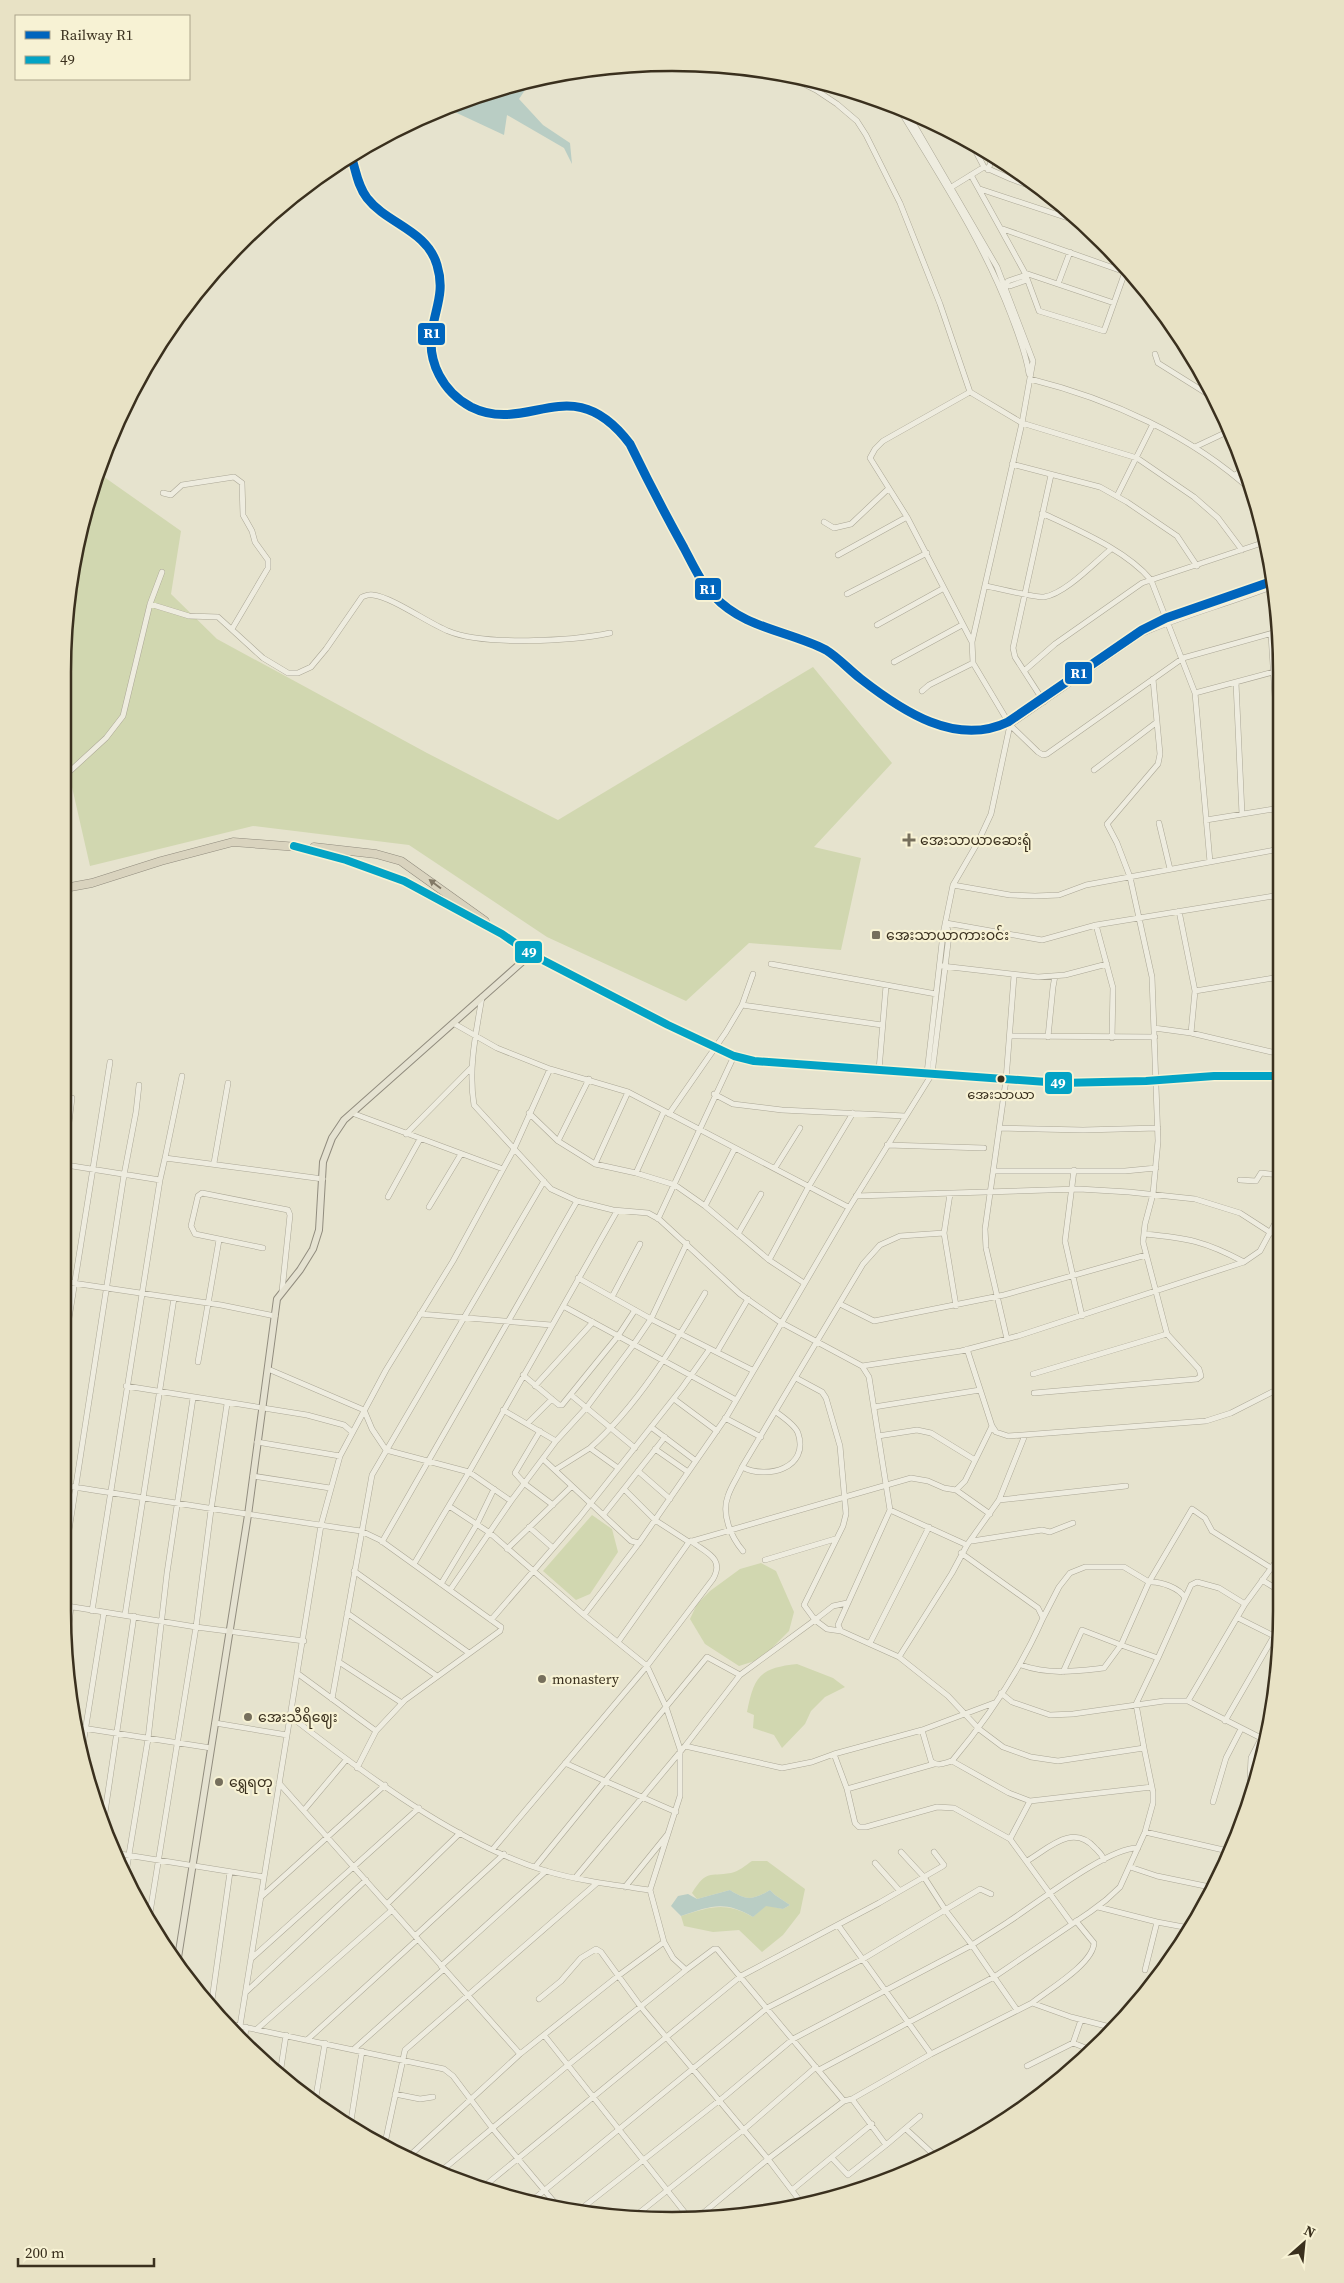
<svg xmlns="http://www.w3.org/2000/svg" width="1344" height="2283" viewBox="0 0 1344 2283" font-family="'Source Serif 4','Noto Sans Myanmar',serif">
<rect width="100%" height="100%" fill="#e6e3ce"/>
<path fill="#d1d7b0" d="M97,472L181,531L171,594L217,639L427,753L558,820L813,667L892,763L814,847L861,858L841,950L749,943L686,1001L547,937L409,845L253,826L90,866L64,752V632Z
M592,1515L612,1529L618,1552L590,1594L576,1600L543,1571Z
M761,1563L776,1571L794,1612L789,1631L761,1659L739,1666L705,1644L690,1619L697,1604L710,1591L740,1569Z
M797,1664L833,1678L845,1687L825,1697L811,1711L805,1724L782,1748L774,1735L753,1728L754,1715L747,1712C754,1676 760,1668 797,1664Z
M752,1861H767L805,1889L800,1913L783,1935L762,1952L739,1930L713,1932L684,1926L681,1916C710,1907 725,1901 753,1917L766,1905L783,1909L790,1905L775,1895L770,1890C753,1900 747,1901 730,1890L697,1899L692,1893C707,1869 709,1877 731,1873C738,1872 746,1865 752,1861Z"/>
<path fill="#b9cdc4" d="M531,81L519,99L543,125L570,143L572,164L564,148L507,115L504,135L444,107Z
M730,1890C747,1901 753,1900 770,1890L775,1895L790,1905L783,1909L766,1906L753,1917C724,1900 711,1906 681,1916L671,1906L678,1896L688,1894L697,1899Z"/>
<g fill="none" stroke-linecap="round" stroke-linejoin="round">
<defs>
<path id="minor" d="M784,74L816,90L837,104L857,121L866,135L900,203L940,304L970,392L1022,423L1137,458L1194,497L1218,518L1242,550
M898,107C939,175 983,241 1011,315C1018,334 1026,353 1029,374
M905,109L997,267L1033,361L1022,423L972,642L973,663L1010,725L991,814L978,842L953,885L943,934L927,1073
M984,167L1011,179L1039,189
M988,170L993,156
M971,175L1025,273L1039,311L1104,331L1125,272L1003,229
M950,188L984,167L972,144
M980,189L1080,222
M1025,273L1114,303
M1058,284L1070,252
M1004,285L1010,286L1027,280
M1005,285L1008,281L1026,275
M1155,354L1158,363L1214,398
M1030,379C1110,399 1191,435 1252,491
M970,392L883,441L875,449L870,458L907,517L972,642
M1195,447L1229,431
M1012,464L1100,487L1127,502L1177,536L1197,566
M1235,475L1246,468
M163,493L171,495L182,485L234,477L242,483L243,515L252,531L255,542L268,560V568L232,629
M1117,496L1153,424
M1042,513C1077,530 1126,550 1151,580L1195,693L1210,862
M824,522L834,528L851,524L888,489
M838,555L907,517
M986,586C997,588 1036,598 1044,597C1065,594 1094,563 1111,549
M1271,587C1228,604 1183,615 1141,634L1010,725L1038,752L1043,755L1047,754L1183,658L1280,631
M847,594L927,553
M150,604L189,616L218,617L263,658L288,673H298L311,667L326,649L362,597C365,596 368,594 373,595C392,597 428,623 448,631C484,646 572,641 610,633
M877,625L944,588
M1271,634L1280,776
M894,662L962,625
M1024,671L1055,644L1142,583L1262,543
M1236,683L1242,814
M922,691L929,685L973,663
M1195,693L1273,672
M1044,702L1015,657L1013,648L1051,475
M1094,770L1157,722
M64,780L69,772L106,738L123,716L150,604L162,572
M1206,820L1280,808
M1159,823L1170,869
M65,880L66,888
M953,885L1010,895L1035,896L1059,895L1086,885L1280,849
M1179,911L1195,991L1191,1033
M946,923L1042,940L1096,925L1280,895
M1096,925L1113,988L1112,1038
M771,964L936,994
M942,966L1038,977L1065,975L1107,964
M1195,991L1280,977
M482,997C476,1033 468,1068 474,1105L551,1189L577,1201L613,1210L648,1213L659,1219L740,1294L780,1322L862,1366L869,1377L890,1510L838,1625L841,1631L899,1657L948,1696L979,1729L1003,1747L1031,1757L1058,1761L1144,1748L1153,1792V1803L1145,1832L1120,1887L1106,1900L1090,1912L994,1977L972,1945L793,2039L725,2096L577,2212
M742,1005L882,1025
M453,1023L497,1048L550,1069L628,1092L848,1207
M1154,1028L1191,1033L1280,1054
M1010,1036L1155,1037
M1048,1037L1053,987L1055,976
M879,1070L886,986
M714,1094L733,1104L782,1110L905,1116
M352,1113L503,1169
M529,1113L558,1141L595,1164L636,1173L675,1185L705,1206L769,1260L804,1283
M669,1114L726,1032L742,1005L753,974
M1000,1128L1083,1130L1158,1128
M406,1134L472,1067
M558,1141L589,1079
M887,1145L984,1148
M66,1147L72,1098
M165,1158L182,1076
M214,1163L228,1083
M595,1164L628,1092
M66,1165L160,1180L165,1158L323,1179
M775,1168L800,1128
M1074,1170L1065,1241L1082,1316
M994,1171H1125L1156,1168
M636,1173L664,1111
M1240,1180L1256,1181L1261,1173L1280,1175
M950,1194L944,1233L956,1306
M856,1196L1079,1189L1129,1192L1195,1199L1240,1213L1271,1233
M388,1197L420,1139
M705,1206L735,1148
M429,1207L461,1154
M658,1219L734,1056
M738,1234L761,1194
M1144,1234C1187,1238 1205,1241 1244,1262
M263,1248L195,1234L191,1226L198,1196L202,1193L288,1210L290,1215L282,1291
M769,1260L809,1186L853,1113
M578,1278L651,1319L752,1370
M66,1282L221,1305L275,1316
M612,1297L640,1244
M840,1304L874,1321L1004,1295L1146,1255
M563,1306L736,1400
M420,1314L551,1325
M66,1337L110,1062
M1007,1339L986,1248L985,1229L1006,1080L1014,976
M967,1349L992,1426L996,1432L1008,1436L1206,1421L1231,1413L1280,1388
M717,1352L748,1299
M198,1362L219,1240
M862,1366L961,1351L1018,1336L1244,1262L1260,1251L1280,1214
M268,1369L364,1410L372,1429L386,1450L469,1472L511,1501
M1033,1374L1167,1334L1143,1242L1145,1224L1153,1194L1158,1141L1152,977L1130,877L1117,843L1107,824L1158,764L1160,754L1153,679
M523,1375L559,1405H562L618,1336L635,1310
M126,1386L307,1415L344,1425L352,1432
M535,1386L593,1322
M1034,1393L1197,1379L1201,1376L1199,1369L1167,1334
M571,1395L635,1448
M674,1399L717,1431
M874,1407L980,1390
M503,1410L556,1441
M725,1418L761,1437
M528,1423L552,1399
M651,1427L696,1461
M540,1431L515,1473L525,1484L553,1505
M878,1436L917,1430L931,1433L975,1460
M257,1442L340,1456
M655,1449L688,1472
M543,1459L631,1541L639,1543
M742,1467C767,1480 810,1468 798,1433C795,1425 783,1417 776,1412
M618,1468L590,1448C638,1405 672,1348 705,1293
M555,1470L590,1448
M638,1471L670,1499
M253,1476L330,1488
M67,1486C165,1501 262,1517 361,1531L380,1540L501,1627L500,1631L405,1700L376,1731L357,1768
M624,1489L655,1520L689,1542L911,1478L928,1481L944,1488L956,1490L965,1481L992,1426
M956,1490L990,1514
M999,1500L1126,1486
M449,1506L490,1533L584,1615
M890,1510L967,1545L999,1500L1025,1435
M604,1514L665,1437
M529,1527L553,1548
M972,1541L1042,1530L1050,1532L1073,1523
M382,1542L577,1201
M67,1543L124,1175L136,1112L139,1085
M507,1549L572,1486
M743,1551C731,1537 721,1514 728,1496C731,1486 738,1477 742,1467L863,1264L880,1245L900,1236L944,1233
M765,1560L835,1539
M414,1564L469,1472L617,1211
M354,1571L469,1653
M1262,1580L1280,1591
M441,1584L477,1524L494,1489
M450,1590L511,1501L556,1441L587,1407L634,1344L651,1319L687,1243
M1185,1598L1191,1585L1197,1582L1219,1588L1245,1604
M67,1606L196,1627L304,1641
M92,1611L160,1180
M347,1613L437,1676
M125,1615L174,1298
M1043,1618L1059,1587L1070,1573L1085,1567H1124L1149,1582L1192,1509L1205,1518L1212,1531L1271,1568
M1238,1618L1280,1639
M491,1620L579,1518L682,1388L709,1350
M841,1631L827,1629L815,1620L833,1606L847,1603
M68,1632L71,1607
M618,1642L689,1542
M870,1643L929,1527
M899,1657L952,1573L967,1545
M339,1662L402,1703
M1021,1665C1049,1675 1076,1671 1104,1668L1121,1645L1158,1658L1136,1704L1144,1748
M1063,1672L1082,1630L1121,1645L1149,1582C1160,1581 1180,1588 1185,1598L1158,1658
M297,1673L376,1731
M1001,1693L1012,1702L1050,1715L1073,1714L1164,1701H1188L1263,1739
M332,1699L372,1475L544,1181
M1188,1701L1245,1604L1280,1556
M290,1716C363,1773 457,1844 546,1871C580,1881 615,1885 650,1890
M1225,1721L1274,1636
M215,1723L287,1735
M76,1727L211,1748
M922,1730L931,1761C937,1767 944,1763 952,1761L1009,1793L1030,1801L1152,1787
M685,1746L782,1768L812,1762L834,1754L922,1730L994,1703
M82,1751L104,1612
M834,1754L847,1789L855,1823L859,1827H866L937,1807L954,1808L1010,1839L1072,1924
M952,1761C988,1718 1020,1670 1043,1618L1038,1608L961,1553
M1250,1779L1251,1758L1264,1733
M279,1783L520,2054
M847,1789L934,1764
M1213,1802L1226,1758L1241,1729
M304,1810L346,1760
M676,1812L605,1781L707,1657L740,1675
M103,1826L134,1616
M1145,1832L1228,1851
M1010,1839L1030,1801
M493,1849L647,1666L713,1579C725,1558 706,1553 691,1541
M901,1852L924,1877L946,1911L972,1945C984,1937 996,1930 1008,1922C1036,1904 1108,1847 1138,1848
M114,1853L264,1877
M1027,1861C1049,1848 1073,1823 1095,1848C1099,1852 1102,1854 1104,1860
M875,1863L899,1890
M535,1867L605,1781L565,1763
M1130,1867L1157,1876L1210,1887
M575,1878L685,1746L740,1675L815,1620L804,1605L843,1526L846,1514L840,1446L826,1398L822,1392L796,1378
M125,1879L148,1739L167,1573L193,1398
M625,1887L667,1835
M261,1897L385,1785
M387,1904L460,1833
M1098,1907L1157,1922L1145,1970
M149,1919L196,1627L211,1510L227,1404
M1157,1922L1189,1928
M838,1925L931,2054
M415,1936L504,1854
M252,1958L419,1808
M441,1966L546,1871
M246,1992L366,1880
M539,1999L561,1981L581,1958L596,1949L601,1952L641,2007L768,2159L803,2205
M1032,2003C1048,1990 1093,1964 1094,1943L1076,1921
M211,2007L230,1872
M1081,2020L1073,2043L1091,2050
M225,2023L444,2069L453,2076L493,2129L560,2209
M240,2026L321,1525L340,1456L386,1370L453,1261L514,1149L550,1069
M257,2029L392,1910
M544,2035L690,2219
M307,2040L418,1939
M244,2044L246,2027
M354,2049L444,1969
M1027,2066L1073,2043
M819,2070L994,1977L1017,2010
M280,2074L286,2035
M1043,2089L1056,2082
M395,2094L420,2099L433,2097
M852,2099L886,2145L920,2116
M844,2101L717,1949H714L686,1970L673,1958L664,1942L650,1890L680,1796V1749L666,1707L647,1666L584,1615L639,1543L727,1416L847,1211L932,1074L949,935L946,923
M315,2102L325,2043
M350,2127L362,2051
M906,2129L933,2154
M369,2139L385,2143L392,2151
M385,2143L405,2050L597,1883
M832,2158L848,2175L886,2145
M406,2159L520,2054L618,1976L664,1942
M440,2172L568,2065L686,1970
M482,2188L741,1976L879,1903L943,1866L944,1865L934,1852
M792,2190L872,2124
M529,2203L767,2008L863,1959L980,1889L991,1894
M634,2217L748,2126L816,2067
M696,2219L768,2159L844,2101L852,2099L931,2054L1032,2003L1071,2017L1114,2028"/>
<path id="major" d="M177,1964L248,1515L277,1299L300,1270L313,1249L319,1230L323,1162L332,1138L344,1120L531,954"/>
<path id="highway" d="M294,846L346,860L404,881L502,934L531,954L668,1025L734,1056L754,1061L1060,1083L1146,1081L1214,1076H1280
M314,847L376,854L401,861L485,921
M65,888L92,883L161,861L233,842L298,847"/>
</defs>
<use href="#minor" stroke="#aba796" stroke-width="6"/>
<use href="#major" stroke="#918c7e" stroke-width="8"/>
<use href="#highway" stroke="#918c7e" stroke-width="9"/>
<use href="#minor" stroke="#eeecdf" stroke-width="5"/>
<use href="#major" stroke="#e5e2d1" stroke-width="6"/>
<use href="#highway" stroke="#d9d3be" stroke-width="8"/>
<defs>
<path id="bus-1" d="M294,846L346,860L404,881L502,934L531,954L668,1025L734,1056L754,1061L1060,1083L1146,1081L1214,1076H1280"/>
</defs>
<use href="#bus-1" stroke="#f7f2d4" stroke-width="11"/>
<use href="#bus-1" stroke="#03a3c5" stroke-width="8"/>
<defs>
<path id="rail-1" d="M351,156C356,170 357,185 367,198C387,224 427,230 437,265C445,291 436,306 432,331C427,362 443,392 471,407C529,436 572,367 630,444C647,479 665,514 684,548C693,565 701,583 714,596C743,628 789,631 826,650C839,658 849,670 861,679C902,711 956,747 1008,722L1142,630L1166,618L1270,582"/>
</defs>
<use href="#rail-1" stroke="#f7f2d4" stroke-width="12"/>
<use href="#rail-1" stroke="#0065bd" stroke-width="9"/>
</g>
<defs><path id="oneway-solid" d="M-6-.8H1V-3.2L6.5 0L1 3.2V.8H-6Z" transform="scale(1.25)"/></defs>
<use fill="#827966" href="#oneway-solid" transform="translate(435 884) rotate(-143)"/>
<g fill="#766f5c" stroke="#f7f2d4" stroke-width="2">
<path d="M906.5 832.5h5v5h5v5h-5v5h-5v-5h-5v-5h5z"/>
<rect x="871" y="930" width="10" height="10" rx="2.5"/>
<circle cx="542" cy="1679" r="5"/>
<circle cx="248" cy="1717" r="5"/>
<circle cx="219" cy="1782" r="5"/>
</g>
<circle fill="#3a301e" stroke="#f7f2d4" stroke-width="2" cx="1001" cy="1079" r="4.5"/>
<g text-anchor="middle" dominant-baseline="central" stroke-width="4.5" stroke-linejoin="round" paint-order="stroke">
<g font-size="13" fill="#3a301e" stroke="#f7f2d4">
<text x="1001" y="1094">အေးသာယာ</text>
</g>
<g font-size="14" fill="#3a301e" stroke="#f7f2d4" text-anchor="start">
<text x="920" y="840">အေးသာယာဆေးရုံ</text>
<text x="886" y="935">အေးသာယာကားဝင်း</text>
<text x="552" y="1679">monastery</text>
<text x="258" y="1717">အေးသီရိဈေး</text>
<text x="229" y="1782">ရွှေရတု</text>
</g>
</g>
<path d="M0 0H1344V2283H0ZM672 71H672A601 601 0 0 1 1273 672V1611A601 601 0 0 1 672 2212H672A601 601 0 0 1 71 1611V672A601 601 0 0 1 672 71Z" fill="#e8e2c5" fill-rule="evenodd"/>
<path fill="none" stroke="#3a301e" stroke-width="2.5" d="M672 71H672A601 601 0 0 1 1273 672V1611A601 601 0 0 1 672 2212H672A601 601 0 0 1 71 1611V672A601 601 0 0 1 672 71Z"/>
<g stroke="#f7f2d4" stroke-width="2">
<rect x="417" y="322" width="29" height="24" rx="5" fill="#0065bd"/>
<rect x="694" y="577" width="28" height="24" rx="5" fill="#0065bd"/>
<rect x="1064" y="661" width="29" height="24" rx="5" fill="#0065bd"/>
<rect x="514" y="940" width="29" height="24" rx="5" fill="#03a3c5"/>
<rect x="1044" y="1071" width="29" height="24" rx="5" fill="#03a3c5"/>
</g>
<g font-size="14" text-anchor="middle" font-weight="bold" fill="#fff">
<text x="432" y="338">R1</text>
<text x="708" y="594">R1</text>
<text x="1079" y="678">R1</text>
<text x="529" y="957">49</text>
<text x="1058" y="1088">49</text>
</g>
<rect x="15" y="15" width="175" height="65" fill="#f7f2d4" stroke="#aba48b"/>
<rect x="25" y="31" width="25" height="8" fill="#0065bd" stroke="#aba48b"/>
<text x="60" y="40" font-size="15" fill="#3a301e">Railway R1</text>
<rect x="25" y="56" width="25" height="8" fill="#03a3c5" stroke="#aba48b"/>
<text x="60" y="65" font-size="15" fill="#3a301e">49</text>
<g transform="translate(1304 2243) rotate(27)" stroke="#f7f2d4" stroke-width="4" paint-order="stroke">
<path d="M0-4L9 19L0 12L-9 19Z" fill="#3a301e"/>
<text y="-8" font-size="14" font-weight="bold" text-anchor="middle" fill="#3a301e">N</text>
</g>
<path d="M18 2258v8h136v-8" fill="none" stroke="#3a301e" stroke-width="2.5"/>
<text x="25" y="2258" font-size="15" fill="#3a301e" stroke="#f7f2d4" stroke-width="4" paint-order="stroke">200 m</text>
</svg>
